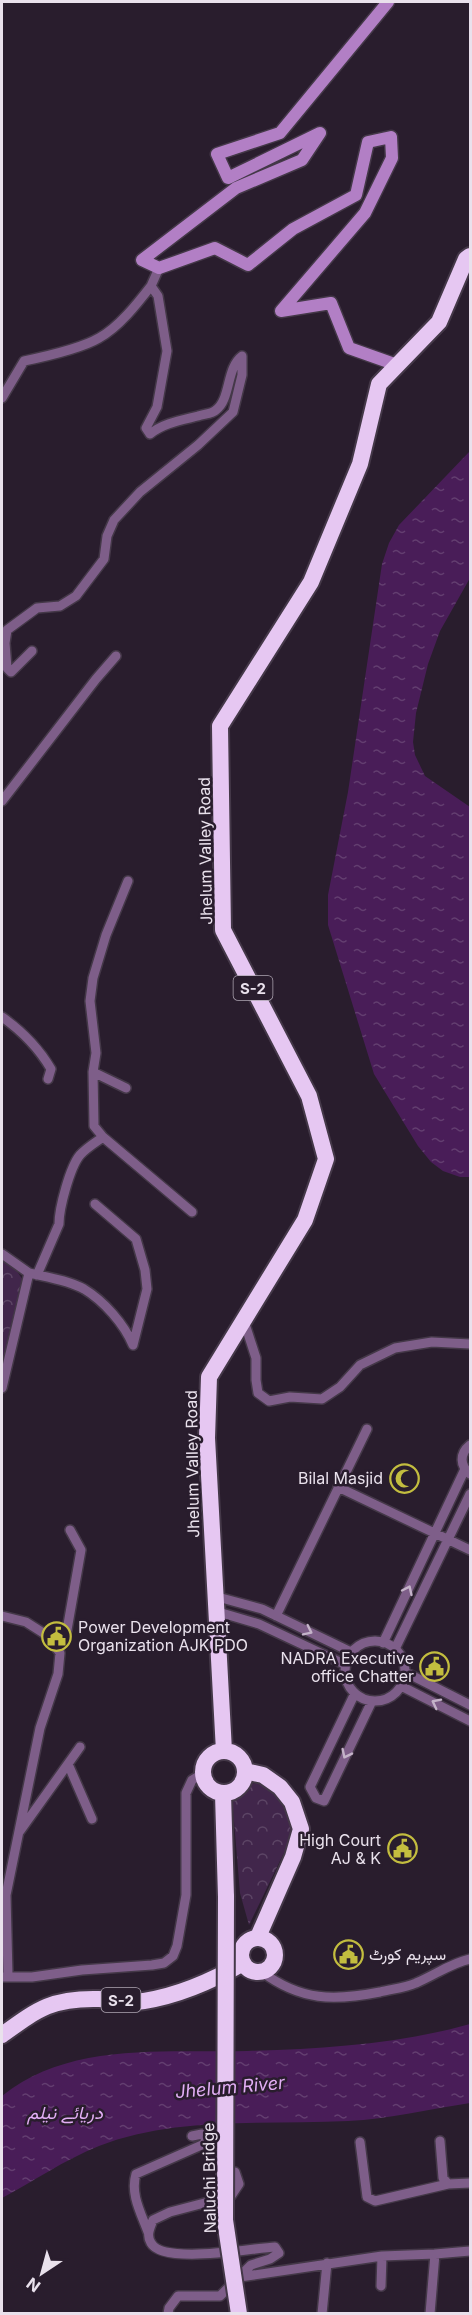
<svg xmlns="http://www.w3.org/2000/svg" width="472" height="2315" viewBox="0 0 472 2315" font-family="Inter,Vazirmatn,sans-serif">
<defs>
<pattern id="park-crowns" width="20" height="18" patternUnits="userSpaceOnUse" patternTransform="scale(1.5)"><rect width="20" height="18" fill="#41264b"/><path d="M2 6a3 3 0 1 1 6 0M12 15a3 3 0 1 1 6 0" fill="none" stroke="#5c4565"/></pattern>
<pattern id="water-ripples" width="26" height="14" patternUnits="userSpaceOnUse" patternTransform="scale(1.5)"><rect width="26" height="14" fill="#491d58"/><path d="M2 4q2-2 4 0t4 0M15 11q2-2 4 0t4 0" fill="none" stroke="#633e70"/></pattern>
</defs>
<rect width="100%" height="100%" fill="#291d2d"/>
<path fill="url(#park-crowns)" d="M2,1261L17,1271L22,1279L2,1363Z
M259,1783L278,1798L291,1817L292,1836L249,1925L240,1893L231,1785Z"/>
<path fill="url(#water-ripples)" d="M470,451V578L440,631L428,664L416,713L413,742L415,755L425,776L470,807V1177H460L443,1171L431,1162L418,1146L374,1074L328,925V895L348,792L382,564L389,543L399,525Z
M470,2024V2103C430,2109 389,2119 348,2121C267,2125 175,2116 99,2146C64,2160 34,2181 2,2198V2096C69,2041 167,2053 248,2051C323,2049 399,2044 470,2024Z"/>
<g fill="none" stroke-linecap="round" stroke-linejoin="round">
<defs>
<path id="street" d="M2,398L24,361C43,357 82,348 99,338C119,327 137,304 151,286
M32,651L11,672L7,668L5,643L7,630L37,608L60,606L76,596L104,559L107,536L114,520L140,492L198,445L233,412L242,375V356C226,368 231,399 216,410C212,414 204,414 198,416C182,420 163,423 150,434L146,428L157,407L167,351L158,296L151,286L159,268
M2,801L96,679L116,656
M2,1017C22,1031 38,1047 51,1069L48,1079
M93,1072L94,1126L103,1137
M126,1088L93,1072L96,1053L90,1001L93,978L106,935L128,881
M95,1204L136,1239L145,1270L147,1289L133,1345
M2,1254L29,1273
M37,1275L59,1224C59,1208 70,1167 80,1155C86,1148 96,1142 103,1137L192,1212
M244,1321L256,1358V1380L258,1393L269,1401L290,1397L322,1399L340,1387L360,1365L395,1348L432,1342L470,1344
M2,1388L29,1273C46,1277 68,1280 84,1289C104,1301 124,1324 133,1345
M470,1445C459,1454 460,1466 470,1474
M338,1487L470,1550
M214,1596L262,1609L351,1652
M215,1611L259,1624L346,1665
M2,1616L26,1622L48,1636L60,1653L58,1674L40,1728L6,1895L8,1975
M276,1616L367,1429
M345 1671a30 30 0 1 1 60 0a30 30 0 1 1-60 0Z
M383,1643L465,1469
M55,1645L67,1630L81,1550L70,1530
M395,1649L470,1494
M405,1672L470,1705
M401,1686L470,1721
M355,1693L310,1787L316,1798L324,1801L372,1701
M68,1764L92,1819
M20,1831L80,1747
M262,1972C301,2001 334,2001 380,1992C392,1989 405,1988 416,1983C435,1975 451,1963 470,1959
M2,1977H32L82,1970L152,1965L164,1963L173,1956L177,1946L186,1895V1793L192,1780L202,1774
M440,2141L443,2178L448,2184L470,2183
M360,2142L367,2197L375,2201L448,2184
M148,2232C141,2213 130,2194 136,2174L204,2144L206,2138L202,2134L192,2136
M240,2277L382,2256
M381,2286L382,2256L435,2254
M168,2314L169,2308L178,2296H220L251,2265L270,2259L279,2253L275,2247C252,2248 163,2265 151,2243C146,2235 150,2228 153,2220L170,2212L231,2196L239,2184L235,2172
M322,2314L327,2263
M430,2314L435,2254L470,2251"/>
<path id="secondary" d="M388,2L280,133L217,154L228,178L320,133L302,160L236,188L142,260L159,268L215,248L248,265L293,229L356,195L368,142L391,137L392,158L365,213L281,311L331,303L349,348L397,365"/>
<path id="highway" d="M203 1772a21 21 0 1 1 42 0a21 21 0 1 1-42 0Z
M224,1751L207,1438L209,1377L305,1220L326,1159L309,1096L223,930L220,726L311,582L360,464L379,384L439,322L466,259L470,256
M245,1771L263,1775L280,1787L292,1802L301,1829L293,1857L258,1937
M223,1794L226,1897
M241 1955a17 17 0 1 1 34 0a17 17 0 1 1-34 0Z
M2,2035C38,2009 52,1998 98,1999C113,1999 130,2003 144,2001C181,1995 212,1981 243,1963"/>
</defs>
<use href="#street" stroke="#443848" stroke-width="12"/>
<use href="#secondary" stroke="#443848" stroke-width="15"/>
<use href="#highway" stroke="#443848" stroke-width="20"/>
<use href="#street" stroke="#7e5e89" stroke-width="9"/>
<use href="#secondary" stroke="#b27fc5" stroke-width="12"/>
<use href="#highway" stroke="#e6c7f2" stroke-width="16"/>
<defs>
<path id="highway-bridge" d="M226,1897L225,2220L239,2314"/>
</defs>
<use href="#highway-bridge" stroke="#443848" stroke-width="20" stroke-linecap="butt"/>
<use href="#highway-bridge" stroke="#e6c7f2" stroke-width="16"/>
</g>
<defs><path id="oneway-chevron" d="M-2-3.5L2.5 0L-2 3.5" fill="none" stroke-width="1.6" stroke-linecap="round" stroke-linejoin="round" transform="scale(1.5)"/></defs>
<g stroke="#c4b3c9">
<use href="#oneway-chevron" transform="translate(408 1590) rotate(-65)"/>
<use href="#oneway-chevron" transform="translate(308 1631) rotate(26)"/>
<use href="#oneway-chevron" transform="translate(436 1703) rotate(-153)"/>
<use href="#oneway-chevron" transform="translate(346 1754) rotate(116)"/>
</g>
<defs>
<symbol id="mosque-ring" viewBox="-11 -11 22 22"><circle r="9.5" fill="#291d2d" stroke="#c3bd3f" stroke-width="1.5"/><path d="M3.5-4.9A6 6 0 1 0 3.5 4.9A5 5 0 1 1 3.5-4.9Z" fill="#c3bd3f"/></symbol>
<symbol id="civic-ring" viewBox="-11 -11 22 22"><circle r="9.5" fill="#291d2d" stroke="#c3bd3f" stroke-width="1.5"/><path d="M-.6-6.5H3V-4.5H.6V-3L4-1V1h2V6H-6V1h2V-1L-.6-3ZM-1.2 2.5V6h2.4V2.5Z" fill="#c3bd3f"/></symbol>
</defs>
<g fill-rule="evenodd">
<use href="#mosque-ring" x="388" y="1462" width="33" height="33"/>
<use href="#civic-ring" x="40" y="1620" width="33" height="33"/>
<use href="#civic-ring" x="418" y="1650" width="33" height="33"/>
<use href="#civic-ring" x="386" y="1832" width="33" height="33"/>
<use href="#civic-ring" x="332" y="1938" width="33" height="33"/>
</g>
<g text-anchor="middle" dominant-baseline="central" stroke-width="5" stroke-linejoin="round" paint-order="stroke">
<g fill="#291d2d" stroke="#afa6b3" stroke-width="1.5">
<rect x="233.5" y="976" width="39" height="24" rx="4.5"/>
<rect x="101.5" y="1988" width="39" height="24" rx="4.5"/>
</g>
<g font-size="15" font-weight="bold" fill="#e9e1ec">
<text x="253" y="988">S-2</text>
<text x="121" y="2000">S-2</text>
</g>
<g font-size="16" fill="#e9e1ec" stroke="#291d2d">
<text transform="translate(205 851) rotate(-91)">Jhelum Valley Road</text>
<text transform="translate(192 1464) rotate(-91)">Jhelum Valley Road</text>
<text transform="translate(209 2178) rotate(-91)">Naluchi Bridge</text>
</g>
<g font-size="16" fill="#e9e1ec" stroke="#291d2d" text-anchor="end">
<text x="383" y="1478">Bilal Masjid</text>
<text x="78" y="1627" text-anchor="start">Power Development<tspan x="78" dy="18">Organization AJK PDO</tspan></text>
<text x="414" y="1658">NADRA Executive<tspan x="414" dy="18">office Chatter</tspan></text>
<text x="381" y="1840">High Court<tspan x="381" dy="18">AJ &amp; K</tspan></text>
<text x="369" y="1954" text-anchor="start">سپریم کورٹ</text>
</g>
<g font-size="18" font-style="italic" fill="#e2aef5" stroke="#291d2d">
<text transform="translate(230 2087) rotate(-5)">Jhelum River</text>
<text x="65" y="2112">دریائے نیلم</text>
</g>
</g>
<rect width="472" height="2315" fill="none" stroke="#e9e1ec" stroke-width="6"/>
<g transform="translate(42 2273) rotate(216)" stroke="#291d2d" stroke-width="4.5" paint-order="stroke">
<path d="M0-4.5L10 22L0 15L-10 22Z" fill="#e9e1ec"/>
<text y="-9" font-size="16" font-weight="bold" text-anchor="middle" fill="#e9e1ec">N</text>
</g>
</svg>
